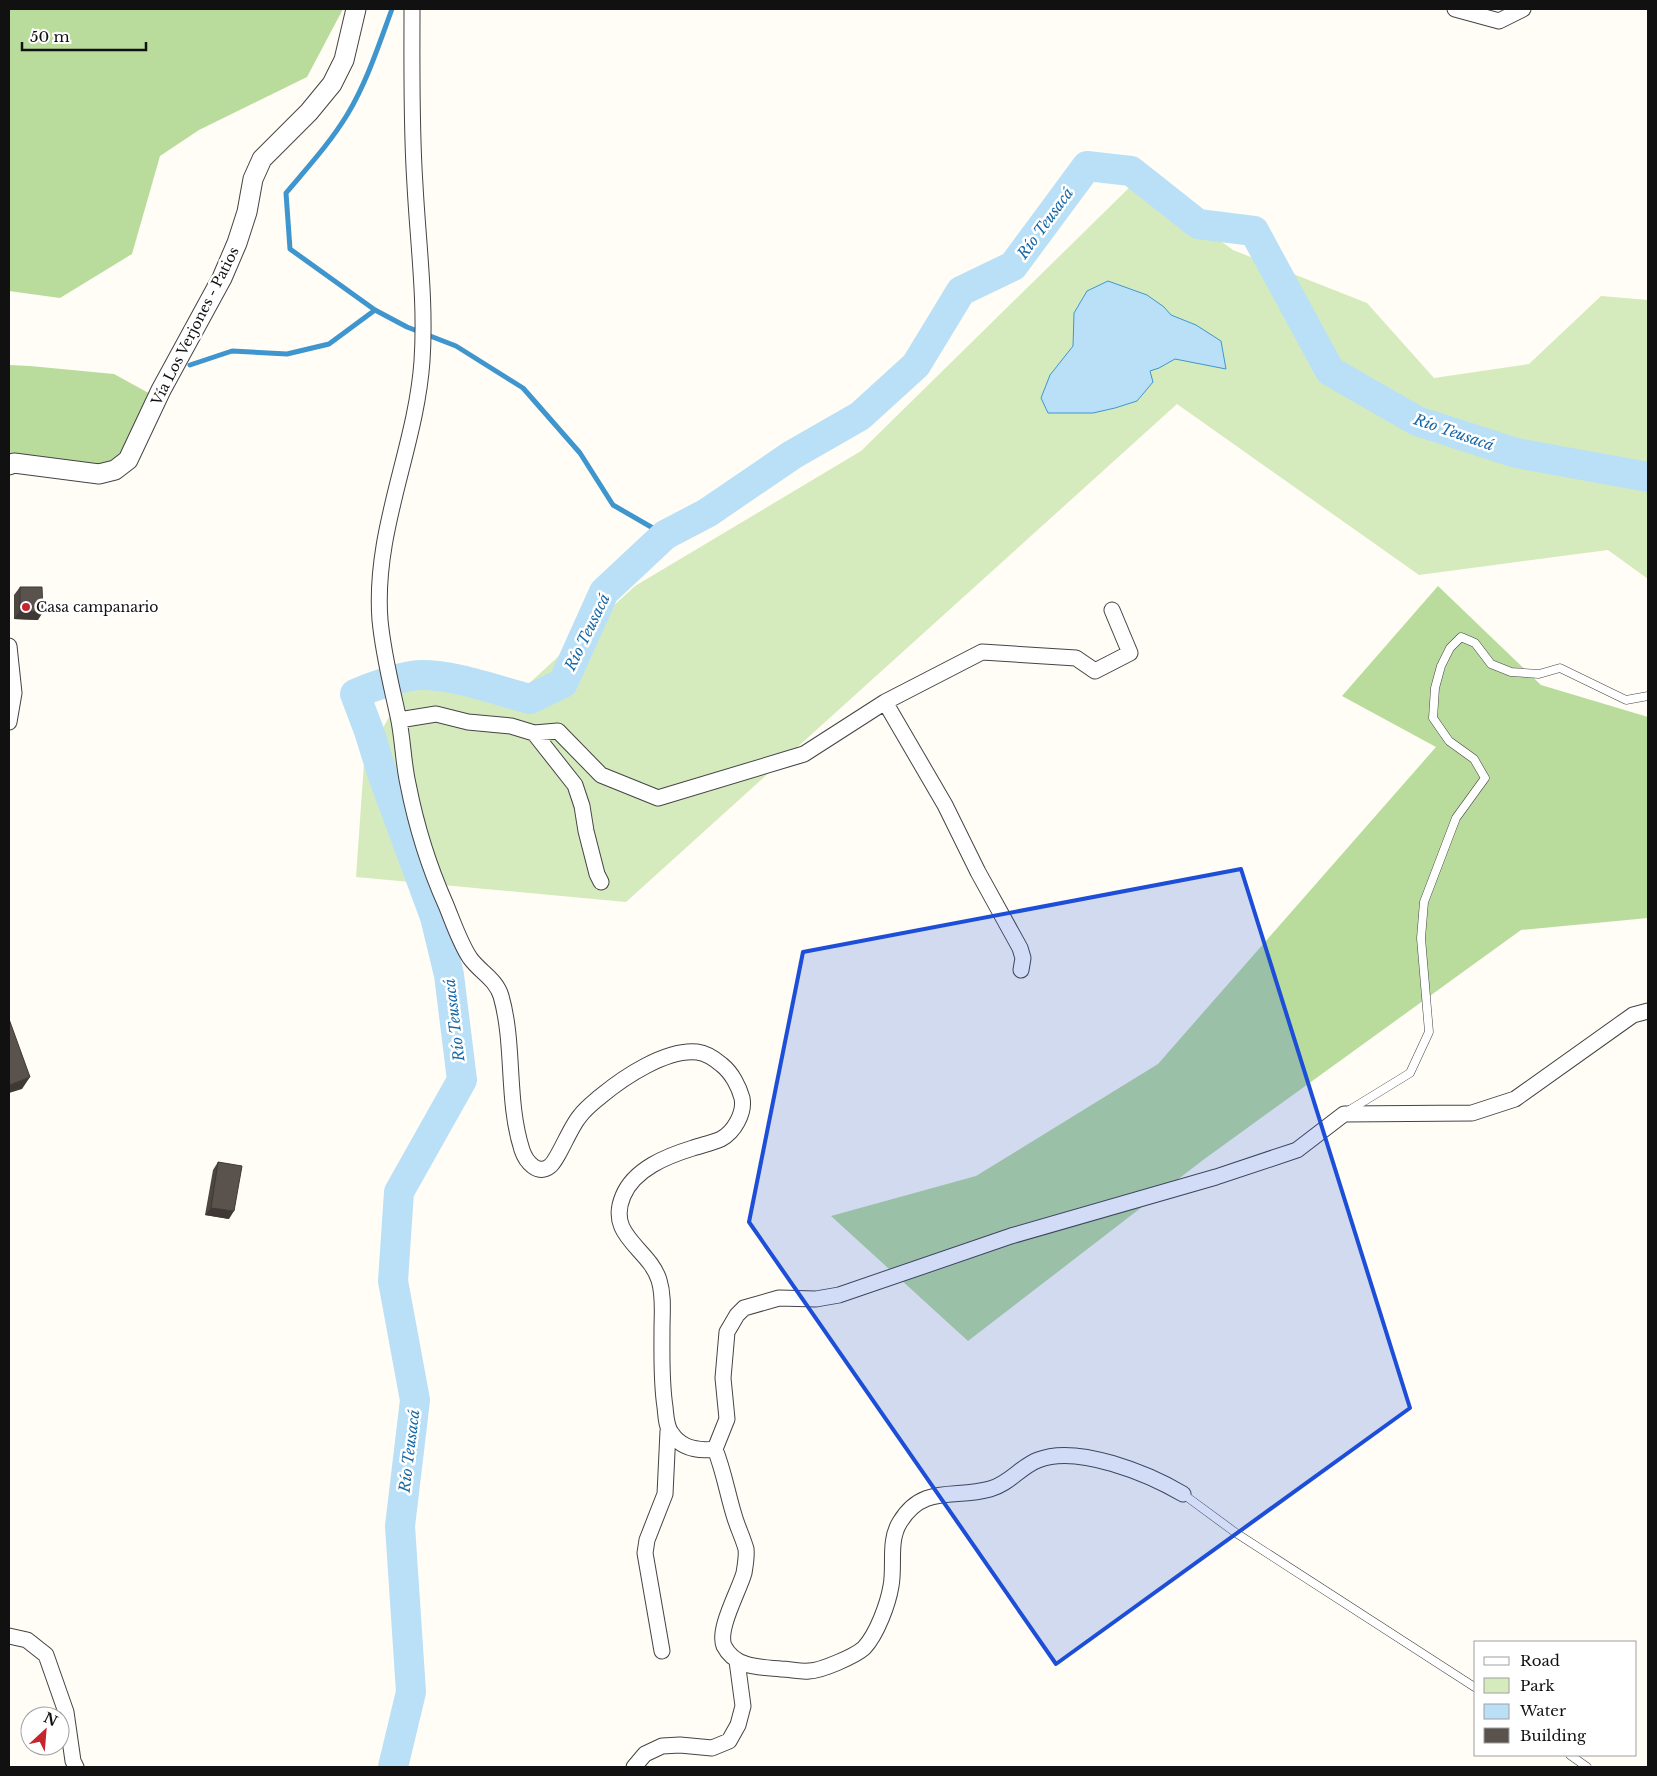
<svg xmlns="http://www.w3.org/2000/svg" width="1657" height="1776" viewBox="0 0 1657 1776" font-family="'Libre Baskerville',serif">
<rect width="100%" height="100%" fill="#fffdf5"/>
<path fill="#d5ebbd" d="M1137,180L1233,250L1367,303L1434,378L1529,364L1601,296L1648,300V579L1608,550L1419,575L1177,404L626,902L356,877L364,763L415,669L523,689L635,586L861,451Z"/>
<path fill="#b9dc9c" d="M9,9H343L307,77L199,130L160,156L132,254L60,298L9,291Z
M9,365L30,366L114,374L154,396L126,460L101,473L9,460Z
M1438,586L1541,685L1648,717V918L1521,930L1203,1160L968,1341L831,1216L976,1176L1158,1064L1436,747L1342,696Z"/>
<path fill="#b9e0f7" stroke="#3f96cf" d="M1108,281L1147,295L1164,307L1171,315L1196,325L1221,341L1226,369L1175,359L1159,368L1150,371L1153,382L1137,401L1115,408L1093,413H1048L1041,398L1050,375L1073,346L1074,313L1087,291Z"/>
<g fill="none" stroke-linecap="round" stroke-linejoin="round">
<path stroke="#3f96cf" stroke-width="5" d="M392,9C379,44 367,82 347,115C330,143 307,168 286,193L290,249L375,310L407,327L456,346L523,388L580,453L613,505L665,535
M190,365L232,351L287,354L329,344L375,310"/>
<path stroke="#b9e0f7" stroke-width="30" d="M393,1767L411,1692L400,1526L415,1400L393,1281L399,1192L462,1080L449,975L435,917L383,776L369,731L355,694C371,687 404,675 421,675C457,675 495,690 530,699L563,683L604,592L665,535L707,513L792,455L860,416L916,365L961,291L1013,266L1087,166L1131,171L1198,224L1254,231L1330,371L1417,421L1516,453L1648,477"/>
<defs>
<path id="service" d="M1348,1111L1410,1073L1429,1032L1421,938L1424,902L1456,818L1485,778L1474,759L1449,741L1433,718L1435,688L1441,666L1450,648L1461,637L1475,643L1491,664L1511,672L1539,674L1560,668L1626,700L1648,696
M1183,1494L1236,1533L1476,1688
M1570,1755L1587,1767"/>
<path id="minor" d="M412,9C412,68 411,126 415,185C418,243 426,302 422,361C416,448 373,531 380,620C383,653 391,684 398,716C403,738 403,762 408,784C416,825 429,867 446,905C453,922 460,943 470,958C480,972 496,979 501,996C515,1045 506,1100 522,1150C526,1162 538,1176 550,1166C558,1160 570,1127 580,1116C586,1108 594,1102 601,1096C624,1077 666,1049 697,1052C707,1053 715,1059 722,1065C732,1073 739,1087 742,1098C745,1113 734,1132 721,1139C712,1143 702,1145 693,1148C667,1156 634,1169 623,1196C606,1236 649,1248 659,1280C664,1296 662,1313 662,1329C662,1355 661,1381 665,1407C666,1416 666,1427 672,1434C682,1449 699,1451 715,1449L727,1419L723,1378L727,1332L737,1315L744,1308L779,1298L816,1299L839,1295L1011,1236L1216,1177L1297,1150L1344,1114L1472,1113L1515,1099L1633,1015L1648,1011
M1455,9L1499,21L1523,9
M9,646L14,693L9,722
M885,702L945,805L978,872L1020,948L1023,958L1021,970
M399,720L436,714L468,722L511,726L534,733L575,785L582,806L586,831L597,874L601,882
M534,733L558,731L601,775L658,798L804,754L885,702L982,652L1076,658L1095,671L1130,653L1112,610
M715,1449C724,1472 727,1492 734,1515C737,1526 743,1538 746,1549C747,1556 745,1567 744,1573C739,1591 717,1629 724,1646C735,1668 760,1667 781,1669C790,1669 800,1672 809,1671C821,1671 855,1656 864,1648C877,1634 888,1604 891,1586C895,1565 888,1541 900,1522C923,1484 955,1499 990,1489C1009,1484 1020,1467 1038,1460C1077,1444 1149,1474 1183,1494
M9,1636L27,1640L46,1655L66,1712L73,1761L76,1767
M662,1651L645,1553L647,1540L665,1494L668,1431
M634,1767L645,1754L662,1746L680,1745L712,1748L729,1741L738,1725L743,1706L737,1661"/>
<path id="tertiary" d="M9,465L14,463L99,474L115,470L128,460L161,390L222,278L237,243L247,212L253,179L262,159L309,112L332,84L344,60L356,9"/>
</defs>
<use href="#service" stroke="#444" stroke-width="9"/>
<use href="#minor" stroke="#444" stroke-width="17"/>
<use href="#tertiary" stroke="#444" stroke-width="21"/>
<use href="#service" stroke="#fff" stroke-width="8"/>
<use href="#minor" stroke="#fff" stroke-width="15"/>
<use href="#tertiary" stroke="#fff" stroke-width="19"/>
</g>
<path fill="#4d4742" d="M20,587L38,620L14,619V595Z
M218,1162L229,1219L205,1215L213,1170Z"/>
<path fill="#3f3936" d="M20,611L43,612L38,620L14,619Z
M30,1077L22,1089L9,1093V1085Z
M211,1208L234,1211L229,1219L205,1215Z"/>
<path fill="#5a524d" stroke="#3f3936" d="M20,587H42L43,612L20,611Z
M9,1019L30,1077L9,1085Z
M218,1162L242,1166L234,1211L211,1208Z"/>
<path fill="#1d4ed8" fill-opacity="0.2" stroke="#1d4ed8" stroke-width="4" stroke-linejoin="round" d="M1241,869L1410,1408L1056,1664L749,1222L803,952Z"/>
<circle fill="#c4262e" stroke="#fff" stroke-width="2" cx="26" cy="607" r="5"/>
<g text-anchor="middle" dominant-baseline="central" stroke-width="5" stroke-linejoin="round" paint-order="stroke">
<g font-size="14" fill="#111" stroke="#fff">
<text transform="translate(195 326) rotate(-63)">Vía Los Verjones - Patios</text>
</g>
<g font-size="14" fill="#111" stroke="#fff" text-anchor="start">
<text x="36" y="607">Casa campanario</text>
</g>
<g font-size="15" font-style="italic" fill="#1768a6" stroke="#fff">
<text transform="translate(1045 223) rotate(-54)">Río Teusacá</text>
<text transform="translate(1454 432) rotate(19)">Río Teusacá</text>
<text transform="translate(587 632) rotate(-64)">Río Teusacá</text>
<text transform="translate(454 1020) rotate(-97)">Río Teusacá</text>
<text transform="translate(409 1451) rotate(-83)">Río Teusacá</text>
</g>
</g>
<rect width="1657" height="1776" fill="none" stroke="#111111" stroke-width="20"/>
<rect x="1474" y="1641" width="162" height="115" fill="#ffffff" stroke="#a0a0a0"/>
<rect x="1484" y="1657" width="25" height="8" fill="#ffffff" stroke="#a0a0a0"/>
<text x="1520" y="1666" font-size="15" fill="#111111">Road</text>
<rect x="1484" y="1678" width="25" height="15" fill="#d5ebbd" stroke="#a0a0a0"/>
<text x="1520" y="1691" font-size="15" fill="#111111">Park</text>
<rect x="1484" y="1704" width="25" height="15" fill="#b9e0f7" stroke="#a0a0a0"/>
<text x="1520" y="1716" font-size="15" fill="#111111">Water</text>
<rect x="1484" y="1728" width="25" height="15" fill="#5a524d" stroke="#a0a0a0"/>
<text x="1520" y="1741" font-size="15" fill="#111111">Building</text>
<g transform="translate(45 1731) rotate(26)"><circle r="24" fill="#ffffff" stroke="#a0a0a0"/>
<path d="M0-4L9 19L0 12L-9 19Z" fill="#c4262e"/>
<text y="-8" font-size="14" font-weight="bold" text-anchor="middle" fill="#111111">N</text>
</g>
<path d="M22 42v8h124v-8" fill="none" stroke="#111111" stroke-width="2.5"/>
<text x="30" y="42" font-size="15" fill="#111111" stroke="#ffffff" stroke-width="4" paint-order="stroke">50 m</text>
</svg>
